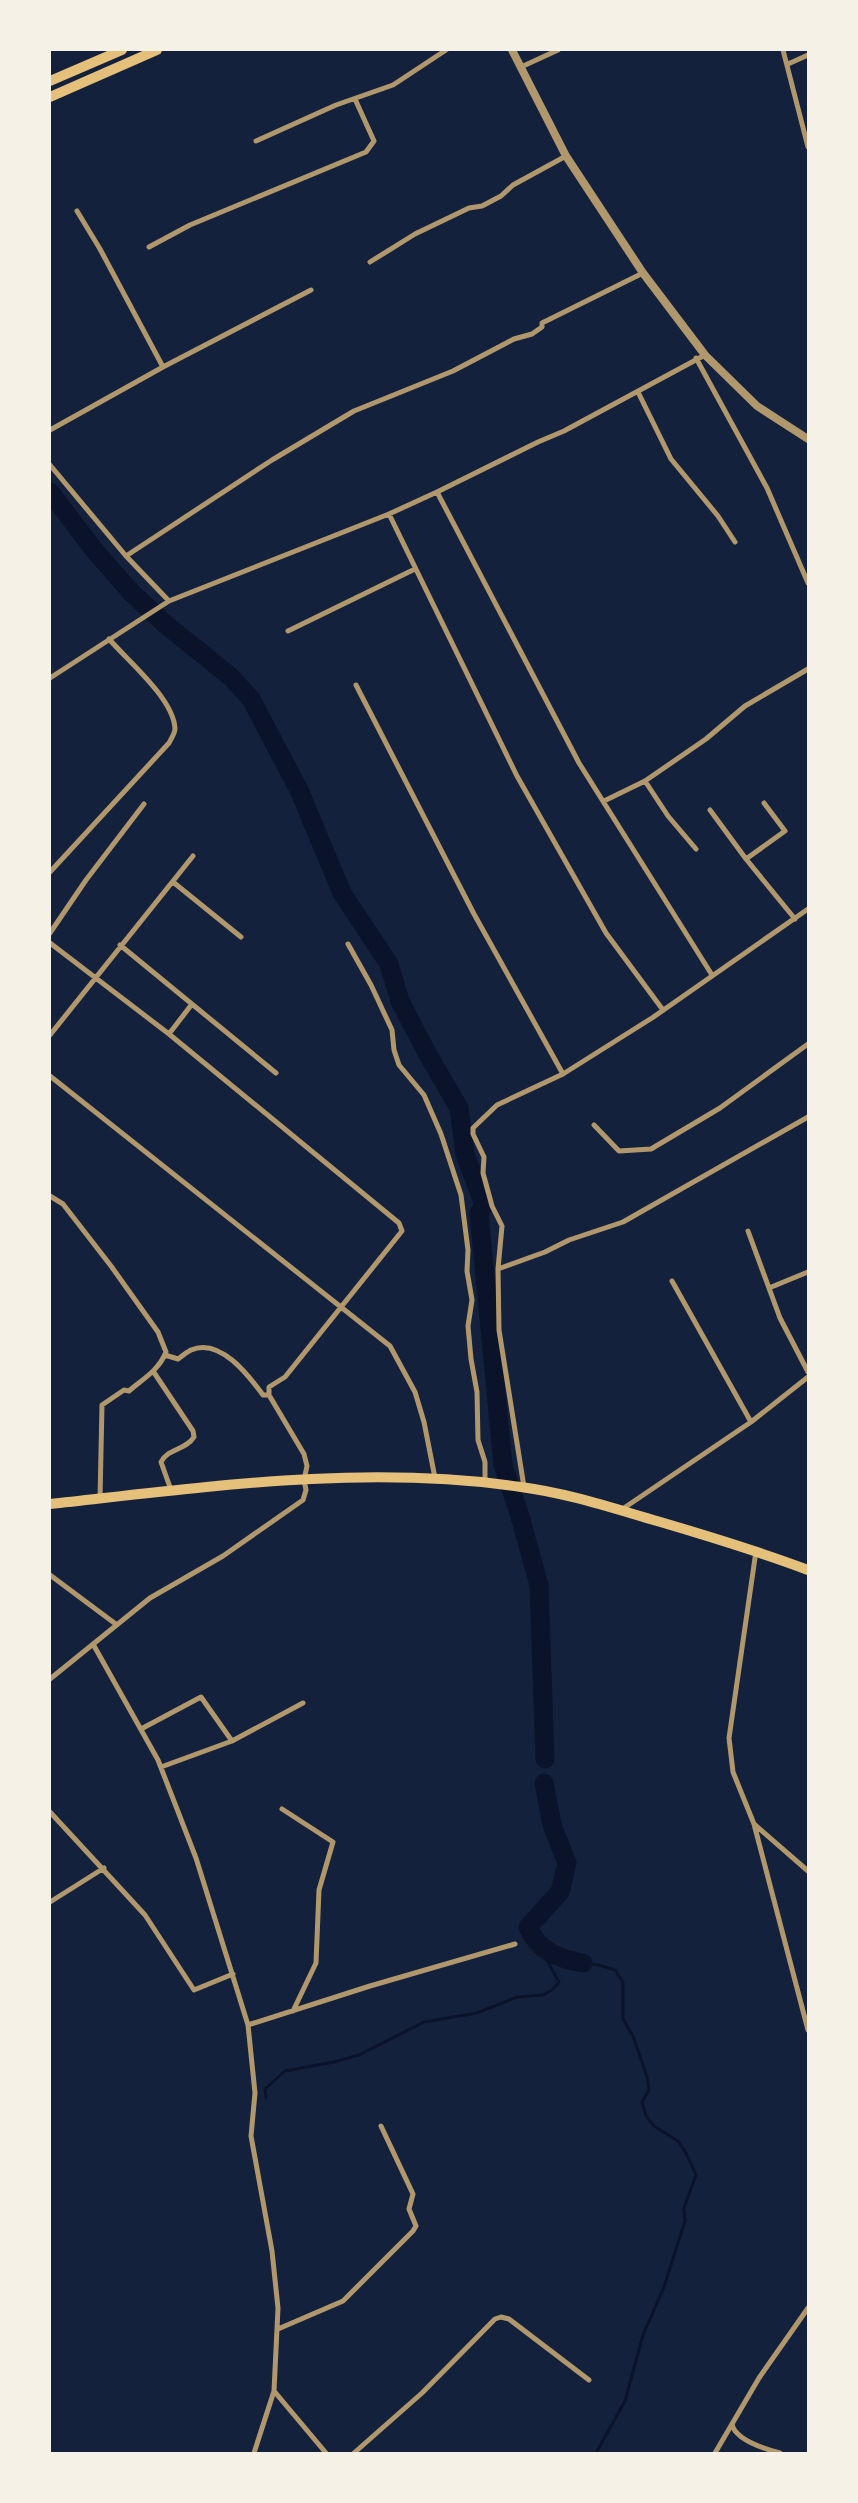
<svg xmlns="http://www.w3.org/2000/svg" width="858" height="2503" viewBox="0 0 858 2503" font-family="Commissioner,sans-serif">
<rect width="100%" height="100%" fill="#14213d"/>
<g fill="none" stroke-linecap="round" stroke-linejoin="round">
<path stroke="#0b132b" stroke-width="3" d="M583,1963L599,1965L615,1970L623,1982V2019L633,2036L647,2077L649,2090L642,2102L646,2116L654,2126L678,2141L686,2153L696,2175L684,2208L685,2221L664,2287L643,2335L625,2401L596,2453
M266,2098L265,2089L285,2071L334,2062L359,2055L424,2022L477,2013L517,1997L543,1995L552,1990L559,1982L538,1944"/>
<path stroke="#0b132b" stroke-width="19" d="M50,492L95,551L130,591L165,624L231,677L251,699L299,790L342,893L389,964L400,1001L427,1053L459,1108L465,1154L484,1205L479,1213L503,1465L519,1513L539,1585L545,1759
M544,1783L552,1825L567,1863L560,1892L528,1927C538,1951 559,1959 583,1963"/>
<path stroke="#b1986c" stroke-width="5" d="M783,50L808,147
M788,64L808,55
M521,67L558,50
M256,141L336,105L393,85L446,50
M77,211L100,249L163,367
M149,247L190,225L366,152L374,141L355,99
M370,262L415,234L469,208L482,206L501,196L513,185L566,156
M696,358L767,488L808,583
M638,392L671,459L718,516L735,542
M50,430L163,367L311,290
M50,465L126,556L169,601
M437,492L579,763L712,975
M389,514L517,776L606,933L663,1010
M126,556L272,460L354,411L453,371L514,339L532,334L542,327V323L643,273
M288,631L415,569
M50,678L169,601L389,514L437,492L538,442L564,431L705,355
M356,685L474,914L563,1074
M645,781L668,816L696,849
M604,801L645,781L706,739L745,706L808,669
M710,810L746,859L795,919
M746,859L785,831L764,803
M50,872L169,743C171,739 175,733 175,729C174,699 128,661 109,639
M173,882L241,937
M50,933L86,880L144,804
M50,943L169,1034L399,1223L402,1231L285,1377L269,1387V1395L304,1454L307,1466L304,1480L306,1490L303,1500L223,1556L150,1598L50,1679
M348,944L371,985L392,1030L394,1050L399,1065L424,1095L441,1134L461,1195L468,1250L467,1271L472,1300L468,1326L471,1359L477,1392L478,1440L485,1462V1482
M120,945L276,1073
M169,1034L192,1004
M50,1035L193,856
M50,1076L390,1346L415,1392L424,1422L435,1478
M594,1125L619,1151L651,1149L720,1108L808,1044
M50,1196L63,1204L111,1266L158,1332L166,1352C159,1370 143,1379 129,1391L124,1390L102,1405L100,1498
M748,1231L780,1318L808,1372
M498,1269L545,1252L569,1240L623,1222L808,1117
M672,1281L751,1422
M769,1288L808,1272
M165,1355L178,1359C182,1356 187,1352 191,1350C220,1337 249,1376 263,1395H269
M153,1371L193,1431L194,1437C186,1450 167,1449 161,1462L171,1490
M524,1487L499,1330L498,1269L502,1226L492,1206L483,1173L484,1157L473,1134V1128L497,1105L563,1074L652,1018L808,909
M621,1510L751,1422L808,1377
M756,1551L729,1738L733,1772L754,1824L808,2030
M50,1575L117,1625
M93,1644L158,1760L196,1858L248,2025L255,2093L251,2136L272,2251L278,2308L274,2391L254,2453
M141,1729L201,1697L232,1741
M161,1767L232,1741L303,1703
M282,1809L333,1842L319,1890L316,1963L293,2011
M50,1812L145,1915L194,1990L233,1974
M754,1824L808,1871
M50,1902L104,1868
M248,2025L370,1986L515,1944
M278,2329L343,2301L413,2231L416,2226L409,2209L413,2194L381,2126
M274,2391L326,2453
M732,2424C735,2440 765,2449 780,2453
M354,2453L422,2393L495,2319L501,2317L509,2319L589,2380
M715,2453L759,2378L808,2308"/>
<path stroke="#b1986c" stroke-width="8" d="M512,50L566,156L643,273L705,355L757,406L808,439"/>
<path stroke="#e5c07b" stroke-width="10" d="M50,1504C206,1487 365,1464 521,1487C567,1493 612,1508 657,1521C708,1536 758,1551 808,1570"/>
<path stroke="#e5c07b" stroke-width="10" d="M50,81L122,50
M50,97L157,50"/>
</g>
<rect width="858" height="2503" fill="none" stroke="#f6f1e7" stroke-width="102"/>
</svg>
